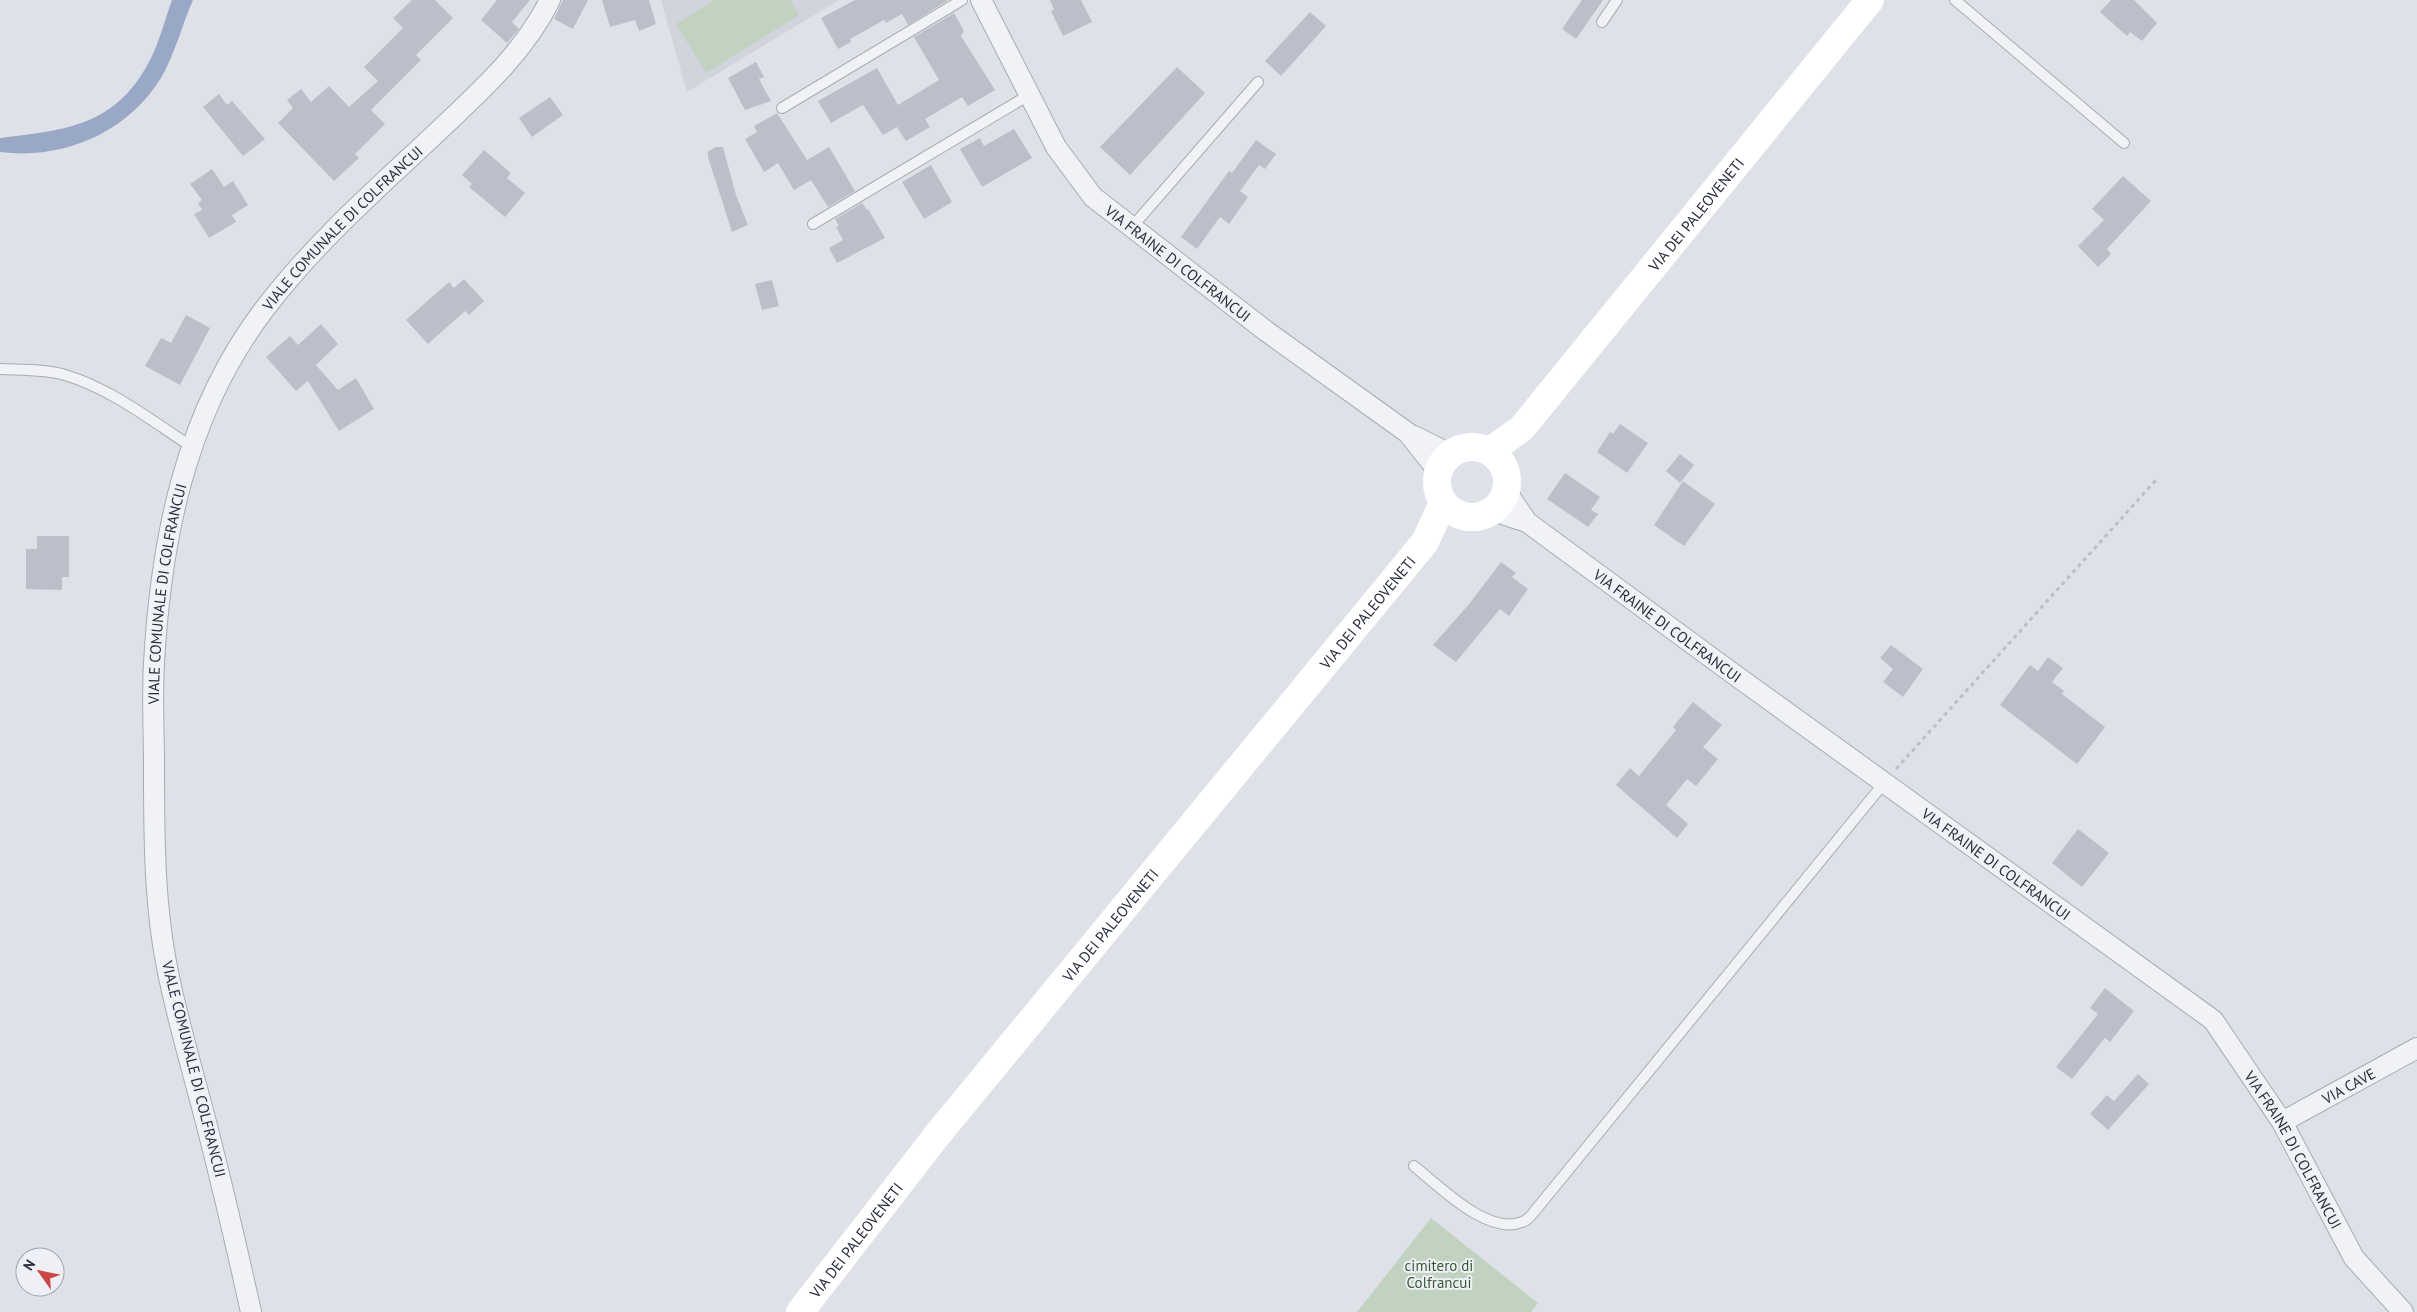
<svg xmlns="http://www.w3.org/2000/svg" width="2417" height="1312" viewBox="0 0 2417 1312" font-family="'PT Sans',sans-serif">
<rect width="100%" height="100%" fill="#dfe1e8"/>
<path fill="#d1d3dd" d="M661,0H839L687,92Z"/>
<path fill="#c1d2c0" d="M715,0H790L799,15L706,73L676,24Z
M1431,1218L1538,1303L1531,1312H1357Z"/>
<path fill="#9aa8c8" d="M172,0H193C182,25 175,54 161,78C127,133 63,160 0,152V138C67,130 117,126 151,58C160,40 165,19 172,0Z"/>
<path fill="#bcbfca" d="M412,0H435L453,18L416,55L421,60L371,110L385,124L355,154L359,158L334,181L278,123L293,108L287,100L301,89L311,102L329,86L349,107L378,81L364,67L403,28L393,18Z
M497,0H530L512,22L519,29L507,43L481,20Z
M563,0H588L573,29L554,19Z
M602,0H649L656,24L639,31L635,20L610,27Z
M855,0H947V1L908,25L902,14L886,23L884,20L850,39L851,42L838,49L821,18Z
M1050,0H1081L1092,22L1063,36L1051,11L1054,10Z
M1582,0H1603L1576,39L1562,29Z
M2111,0H2134L2157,23L2142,41L2130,32L2127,36L2100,12Z
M1310,12L1326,26L1281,76L1265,61Z
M954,13L964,31L961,36L995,90L968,106L962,97L925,119L930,127L906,141L897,127L883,135L863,105L831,123L818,101L877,68L898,105L939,80L914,37Z
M756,62L764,77L759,79L771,101L745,110L728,78Z
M1177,67L1205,93L1130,175L1100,147Z
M219,94L227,105L232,101L265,139L243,156L203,107Z
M550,97L563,115L532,137L519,118Z
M777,113L807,160L829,147L855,191L828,207L811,180L794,190L778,163L764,172L745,139L757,132L754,126Z
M1014,129L1032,158L982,187L960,149L980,138L984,146Z
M1256,140L1276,154L1265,169L1259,165L1240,191L1248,197L1229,224L1220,217L1197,249L1181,237L1229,171L1232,173Z
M715,147H723L736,195L748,225L732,232L708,157V152Z
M484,150L511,173L507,178L525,193L505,217L469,187L472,184L462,175Z
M931,165L952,202L924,219L902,182Z
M212,169L224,187L233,181L248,205L232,215L236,222L209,238L194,214L202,210L198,203L202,200L190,184Z
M2123,176L2151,201L2107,249L2111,254L2098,267L2078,246L2104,220L2092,209Z
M862,203L867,210L868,209L885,238L837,263L829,248L843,240L836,227L839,226L835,219Z
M464,279L484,301L469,315L465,311L428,344L406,320L449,282L454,288Z
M772,280L779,306L762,310L755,284Z
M186,315L210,328L180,385L145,366L161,338L171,343Z
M321,324L338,344L316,365L338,390L356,378L374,409L339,431L308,381L296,391L266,357L290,336L298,345Z
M1620,424L1648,443L1627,473L1597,452L1610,432L1613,434Z
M1680,454L1694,465L1680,483L1666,471Z
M1565,473L1600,497L1591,510L1598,514L1588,527L1547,499Z
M1683,481L1715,504L1684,546L1654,525Z
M37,536H69V577H62V590L26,589V549H37Z
M1501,562L1516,573L1512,577L1528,589L1509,616L1500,609L1456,662L1433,645L1470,603Z
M1891,645L1923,669L1903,697L1883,682L1893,669L1880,658Z
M2048,657L2063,668L2052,682L2064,691L2062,694L2105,727L2077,764L2000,705L2030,665L2038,671Z
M1693,702L1722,725L1703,747L1718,759L1696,786L1687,779L1666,805L1688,824L1677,838L1616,785L1630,768L1639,776L1676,730L1673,727Z
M2078,829L2109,853L2082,887L2052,863Z
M2105,988L2134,1011L2110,1042L2105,1038L2072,1079L2056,1067L2098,1014L2090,1008Z
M2138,1074L2149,1084L2108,1130L2090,1114L2107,1095L2114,1101Z"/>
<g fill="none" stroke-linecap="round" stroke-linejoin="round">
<defs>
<path id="service" d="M1955,0L2124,143
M1602,22L1617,0
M782,108L962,0
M813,224L1029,95
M1132,227L1258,82
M0,369C20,370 46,369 65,375C112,389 152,421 192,447
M1414,1166C1439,1186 1488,1236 1522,1222C1527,1221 1531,1216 1534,1212L1884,783"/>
<g id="minor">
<path id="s1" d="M981,0L1056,147L1093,197L1266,331L1408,433L1438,471"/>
<path d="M1414,436L1450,454"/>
<path id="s2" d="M1506,491L1527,522L1728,670L2213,1020L2282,1122L2354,1258L2403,1312"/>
<path d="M1493,511L1527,522"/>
<path id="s3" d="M2282,1122L2417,1048"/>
<path id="s4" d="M251,1312C238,1253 224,1193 209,1134C196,1082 180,1030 169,977C154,908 154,837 154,766C154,732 152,697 154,663C161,538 186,413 263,311C312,246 372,193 431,138C476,95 522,56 550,0"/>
</g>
</defs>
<use href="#service" stroke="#a8abb5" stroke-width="12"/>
<use href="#minor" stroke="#a8abb5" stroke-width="22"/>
<path stroke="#bdbfc6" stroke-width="3" stroke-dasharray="4 4" stroke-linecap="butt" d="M1896,769L2156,480"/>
<use href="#service" stroke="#f1f2f6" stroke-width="10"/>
<use href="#minor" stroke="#f1f2f6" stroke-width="20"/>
<g stroke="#fff" stroke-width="28">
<circle cx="1472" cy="482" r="35"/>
<path id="s5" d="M1490,451L1522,428L1870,0"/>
<path id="s6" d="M800,1312L938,1134L1425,542L1443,503"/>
</g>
</g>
<g text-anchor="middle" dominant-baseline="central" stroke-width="4" stroke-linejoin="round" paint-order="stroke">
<g font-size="15" fill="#282c3f" stroke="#eef0f5">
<text stroke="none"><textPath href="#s5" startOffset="315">VIA DEI PALEOVENETI</textPath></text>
<text stroke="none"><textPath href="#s4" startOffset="1149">VIALE COMUNALE DI COLFRANCUI</textPath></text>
<text stroke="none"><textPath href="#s1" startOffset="335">VIA FRAINE DI COLFRANCUI</textPath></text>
<text stroke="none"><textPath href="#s4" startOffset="730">VIALE COMUNALE DI COLFRANCUI</textPath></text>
<text stroke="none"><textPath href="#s6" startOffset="901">VIA DEI PALEOVENETI</textPath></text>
<text stroke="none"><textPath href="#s2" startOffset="212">VIA FRAINE DI COLFRANCUI</textPath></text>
<text stroke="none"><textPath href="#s2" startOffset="618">VIA FRAINE DI COLFRANCUI</textPath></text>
<text stroke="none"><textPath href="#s6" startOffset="496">VIA DEI PALEOVENETI</textPath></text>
<text transform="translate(194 1069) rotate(76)">VIALE COMUNALE DI COLFRANCUI</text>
<text stroke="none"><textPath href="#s3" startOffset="76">VIA CAVE</textPath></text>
<text stroke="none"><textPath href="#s2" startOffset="1038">VIA FRAINE DI COLFRANCUI</textPath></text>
<text stroke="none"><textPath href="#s6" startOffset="91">VIA DEI PALEOVENETI</textPath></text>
</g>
<g font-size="15" fill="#365a35" stroke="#eef0f5">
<text x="1439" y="1265">cimitero di<tspan x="1439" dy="17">Colfrancui</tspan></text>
</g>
</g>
<g transform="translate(40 1272) rotate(303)"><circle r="24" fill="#eef0f5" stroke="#9fa2ac"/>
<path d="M0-4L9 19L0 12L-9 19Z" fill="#cc4745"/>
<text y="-8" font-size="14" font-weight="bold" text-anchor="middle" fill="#282c3f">N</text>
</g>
</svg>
